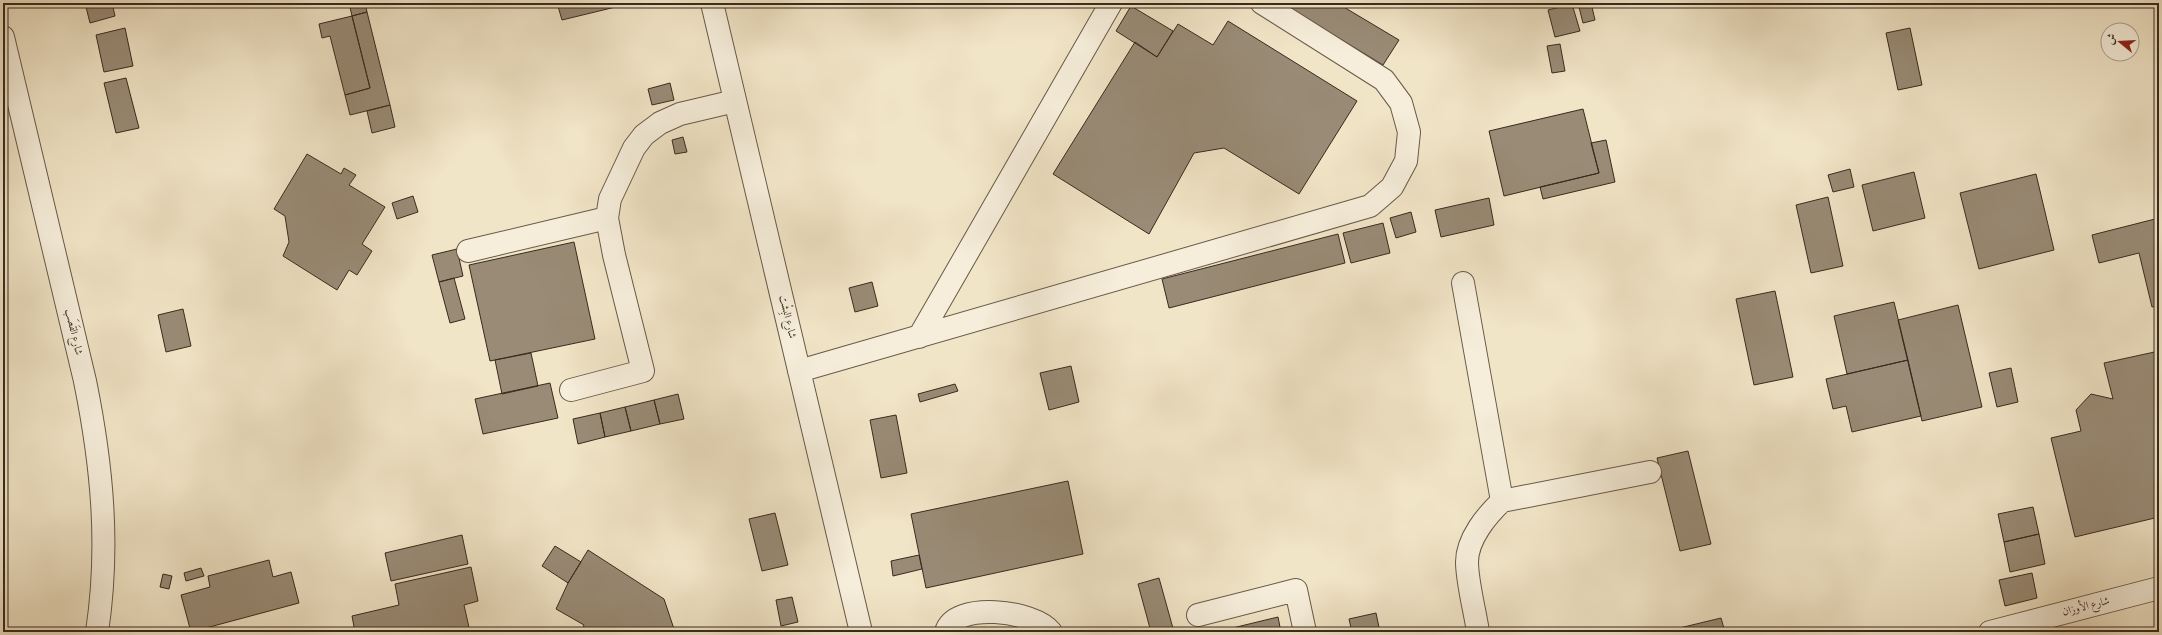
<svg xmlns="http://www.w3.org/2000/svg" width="2162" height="635" viewBox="0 0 2162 635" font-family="Vollkorn,Amiri,serif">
<rect width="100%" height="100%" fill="#f1e5c7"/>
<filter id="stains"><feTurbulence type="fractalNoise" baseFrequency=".005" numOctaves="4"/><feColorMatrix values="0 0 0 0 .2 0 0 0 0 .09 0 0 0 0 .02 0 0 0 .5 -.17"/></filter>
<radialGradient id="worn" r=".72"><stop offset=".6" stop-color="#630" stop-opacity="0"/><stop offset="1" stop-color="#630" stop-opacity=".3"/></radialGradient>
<path fill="#998b76" stroke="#392a1e" d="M85,3H112L115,16L90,23Z
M349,3H365L367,12L352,16Z
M557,3H632L562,20Z
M1281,3H1337L1399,40L1383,65Z
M1578,3H1591L1595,20L1583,23Z
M1572,4L1580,31L1555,37L1548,10Z
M1131,6L1173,31L1157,57L1116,31Z
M367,12L390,105L350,115L345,95L370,88L352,16Z
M352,16L370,88L345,95L330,36L322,38L319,24Z
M1228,21L1357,101L1299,194L1224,148L1194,153L1149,234L1053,174L1135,42L1157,57L1178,24L1213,45Z
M125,28L133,66L104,72L96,35Z
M1910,28L1922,85L1898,90L1886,33Z
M1560,44L1565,71L1552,73L1547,46Z
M126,78L139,128L116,133L104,83Z
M670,83L674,100L652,105L648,89Z
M390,105L395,127L372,133L367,111Z
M1583,109L1599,173L1504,196L1489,131Z
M683,137L687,152L675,154L672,140Z
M1606,140L1615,182L1543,199L1540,187L1599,173L1591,143Z
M307,154L341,174L344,168L356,175L349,185L385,207L362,244L372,251L357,275L349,270L337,290L283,256L289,242L285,216L274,209Z
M1850,169L1854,187L1833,192L1828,175Z
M1914,172L1925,218L1873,231L1862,185Z
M2036,174L2054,250L1979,269L1960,193Z
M413,196L418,212L397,219L392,203Z
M1828,197L1843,266L1811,273L1796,205Z
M1489,198L1494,225L1441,237L1435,210Z
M1411,212L1416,232L1396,238L1390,218Z
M2159,218V305L2152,307L2139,253L2099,263L2092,235Z
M1383,223L1390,253L1351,263L1343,233Z
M1338,234L1345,263L1169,308L1162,279Z
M574,242L595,339L490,361L469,265Z
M457,249L463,276L439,282L432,255Z
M454,278L465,319L450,323L439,282Z
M872,282L878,306L855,312L849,288Z
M1775,291L1793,377L1754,385L1736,299Z
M1894,302L1908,360L1847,374L1834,316Z
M1958,305L1982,407L1922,421L1898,320Z
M183,309L191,346L166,352L158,315Z
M2159,351V517L2075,537L2051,438L2081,431L2076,410L2091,394L2113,399L2104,363Z
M531,353L538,386L502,394L495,360Z
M1908,360L1921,416L1852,432L1846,406L1833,409L1826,379Z
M1071,366L1079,402L1049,410L1040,373Z
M2011,368L2018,402L1997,407L1989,373Z
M550,383L558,418L483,434L475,399Z
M955,384L958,391L920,402L918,394Z
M678,394L684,419L660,424L654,400Z
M654,400L660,424L631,431L625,407Z
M625,407L631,431L605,437L600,413Z
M600,413L605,437L578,444L573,419Z
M896,415L907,473L881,478L870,420Z
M1688,451L1711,544L1680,551L1657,458Z
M1068,481L1083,554L926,588L911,514Z
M2033,507L2039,534L2004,542L1998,514Z
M775,513L788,565L762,571L749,519Z
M2039,534L2045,564L2010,572L2004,542Z
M462,535L468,564L391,581L385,553Z
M555,546L581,562L568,583L542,566Z
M588,550L664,599L675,632H581L584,625L556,609L568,583Z
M919,555L922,569L893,576L891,561Z
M269,560L273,577L291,572L299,603L191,632L181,595L210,587L208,576Z
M471,567L478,601L464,605L470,632H355L352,616L399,605L395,584Z
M201,568L204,576L186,581L184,573Z
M2032,573L2037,598L2005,606L1999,580Z
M163,574L172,576L169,589L160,587Z
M1159,578L1174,632H1151L1138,584Z
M792,597L798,622L781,626L776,600Z
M1376,613L1380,632H1352L1349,619Z
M1278,617L1281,632H1216Z
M1721,618L1725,632H1663Z"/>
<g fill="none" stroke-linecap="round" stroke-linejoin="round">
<defs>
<path id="minor" d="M712,3L861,632
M3,37L85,381C102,465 110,546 97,632
M468,251L607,218
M1463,283L1502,501C1487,515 1467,539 1467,562C1467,582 1475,611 1478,632
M919,337L1111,3
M799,371L1370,206L1392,187L1406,161L1409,132L1401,103L1384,80L1262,3
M571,390L643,371L614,255L607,218L610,199L634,148L644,135L660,123L680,114L735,101
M1502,501L1650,472
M1198,615L1296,590L1305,632
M946,632C954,601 1034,610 1051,632
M1990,632L2159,588"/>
</defs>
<use href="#minor" stroke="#675948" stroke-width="24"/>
<use href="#minor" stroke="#f6eedb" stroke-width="22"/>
</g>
<g text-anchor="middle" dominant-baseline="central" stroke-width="3.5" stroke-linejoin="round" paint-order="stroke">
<g font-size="11" fill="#392a1e" stroke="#f6eedb">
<text transform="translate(787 317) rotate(77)">شارع البِشْت</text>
<text transform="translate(73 332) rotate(77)">شارع القَصَب</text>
<text transform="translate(2086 607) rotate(-14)">شارع الأوزان</text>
</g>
</g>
<rect width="2162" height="635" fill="none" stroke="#f1e5c7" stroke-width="16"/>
<rect x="4" y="4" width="2154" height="627" fill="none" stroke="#392a1e" stroke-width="2"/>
<rect x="8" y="8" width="2146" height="619" fill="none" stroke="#392a1e"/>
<g transform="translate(2120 42) rotate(288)"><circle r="19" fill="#f6eedb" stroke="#aaa08f"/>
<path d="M0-3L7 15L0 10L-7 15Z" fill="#8f2418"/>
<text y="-6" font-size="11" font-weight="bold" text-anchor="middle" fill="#392a1e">ش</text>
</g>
<rect width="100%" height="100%" filter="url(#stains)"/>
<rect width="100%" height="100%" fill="url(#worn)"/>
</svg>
